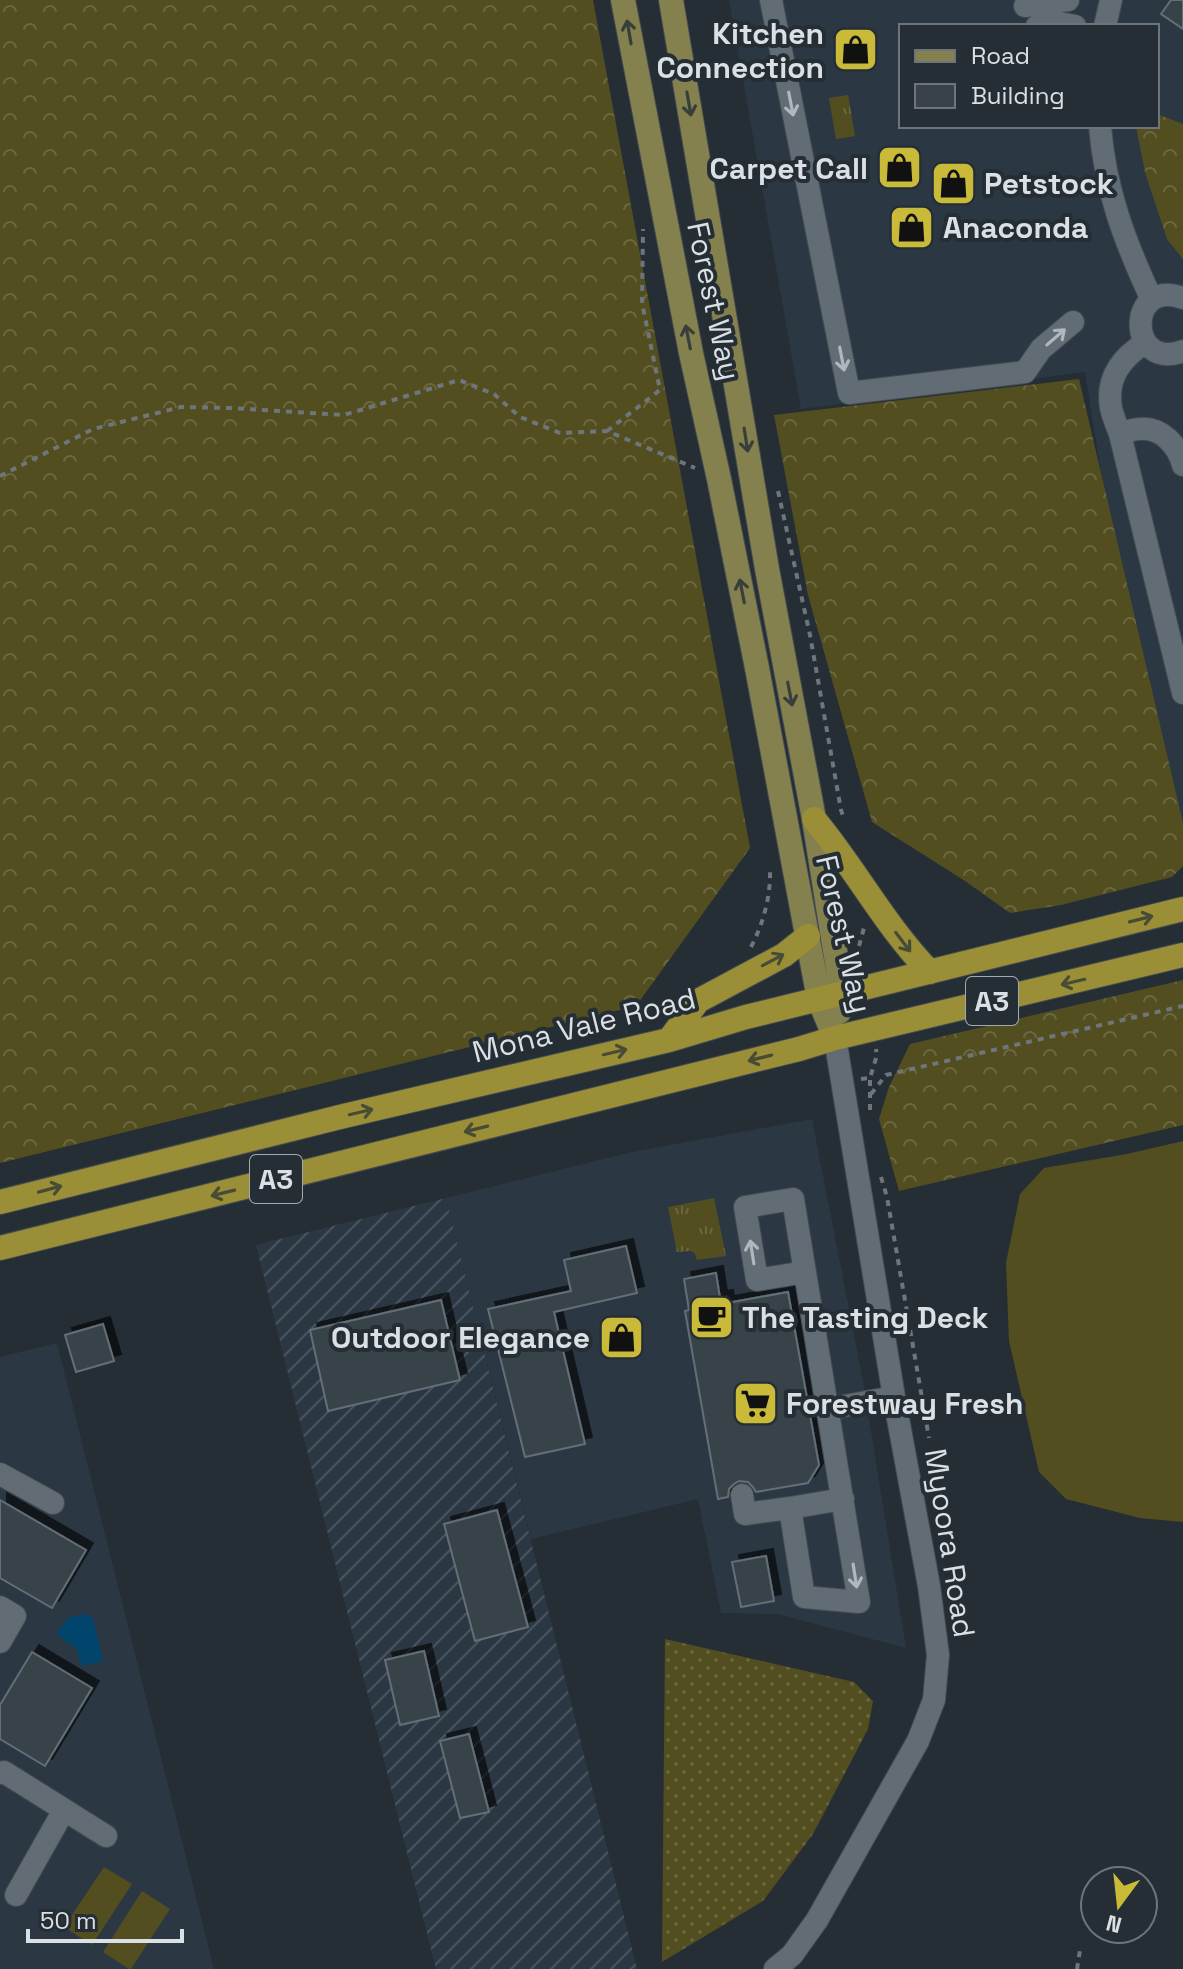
<svg xmlns="http://www.w3.org/2000/svg" width="1183" height="1969" viewBox="0 0 1183 1969" font-family="'Space Grotesk',sans-serif">
<defs>
<pattern id="industrial-furrows" width="10" height="10" patternUnits="userSpaceOnUse" patternTransform="scale(2)"><rect width="10" height="10" fill="#2b3844"/><path d="M-1 1l2-2M0 10L10 0M9 11l2-2" fill="none" stroke="#49545f"/></pattern>
<pattern id="grass-dots" width="8" height="8" patternUnits="userSpaceOnUse" patternTransform="scale(2)"><rect width="8" height="8" fill="#534e20"/><path d="M2 2h.1M6 6h.1" fill="none" stroke="#6b6740" stroke-width="1.8" stroke-linecap="round"/></pattern>
<pattern id="forest-crowns" width="20" height="18" patternUnits="userSpaceOnUse" patternTransform="scale(2)"><rect width="20" height="18" fill="#534e20"/><path d="M2 6a3 3 0 1 1 6 0M12 15a3 3 0 1 1 6 0" fill="none" stroke="#6b6740"/></pattern>
<pattern id="park-tufts" width="24" height="20" patternUnits="userSpaceOnUse" patternTransform="scale(2)"><rect width="24" height="20" fill="#534e20"/><path d="M3 7l-1-3M5 7V3M7 7l1-3M15 17l-1-3M17 17v-4M19 17l1-3" fill="none" stroke="#6b6740"/></pattern>
<filter id="shadow"><feDropShadow dx="7" dy="-7" stdDeviation="0" flood-color="#0009"/></filter>
</defs>
<rect width="100%" height="100%" fill="#252e35"/>
<path fill="#2b3844" fill-rule="evenodd" d="M729,0H1183V831L1140,716L1085,372L801,409ZM901,26H1157V126H901Z
M812,1119L862,1376L906,1648L778,1614L721,1613L698,1499L531,1539L446,1198L632,1152Z
M57,1343L214,1969H0V1357Z"/>
<path fill="url(#industrial-furrows)" d="M446,1198L637,1969H436L256,1245Z"/>
<path fill="url(#grass-dots)" d="M665,1639L854,1682L873,1701L868,1729L813,1834L763,1901L662,1962Z"/>
<path fill="url(#forest-crowns)" d="M0,0H593L750,848L636,1006L0,1163Z
M1157,114L1183,124V259L1167,239L1145,172L1136,126H1157Z
M1079,379L1183,823V866L1172,877L1061,905L1010,913L965,881L872,822L808,595L774,415Z
M1183,980V1125L899,1191L879,1119L889,1087L910,1044Z"/>
<path fill="url(#park-tufts)" d="M848,95L855,136L836,139L829,98Z
M714,1198L726,1256L697,1260L695,1254L691,1251L677,1252L668,1207Z"/>
<path fill="#534e20" d="M1183,1141V1522L1140,1518L1066,1499L1039,1472L1009,1341L1006,1263L1020,1194L1044,1168L1127,1154Z
M104,1867L132,1884L92,1945L64,1927Z
M142,1891L170,1909L131,1969H129L103,1952Z"/>
<path fill="#02456c" d="M85,1614L93,1618L103,1661L81,1666L77,1649L56,1634L68,1618Z"/>
<path fill="#39424a" stroke="#636e76" stroke-width="2" filter="url(#shadow)" d="M1171,0H1183V29L1161,14Z
M626,1246L637,1293L554,1312L585,1444L525,1457L488,1309L571,1291L564,1260Z
M716,1273L720,1298L726,1297L727,1303L788,1292L819,1465L808,1483L756,1492L753,1487L748,1482L739,1481L734,1484L729,1489L728,1497L718,1499L685,1311L689,1310L684,1279Z
M441,1300L460,1380L328,1411L310,1330Z
M103,1324L114,1361L76,1372L65,1335Z
M0,1500L86,1550L52,1608L0,1578Z
M497,1510L528,1627L475,1641L444,1524Z
M766,1556L774,1601L741,1607L732,1562Z
M424,1651L439,1716L400,1725L385,1660Z
M32,1652L92,1688L45,1766L0,1739V1705Z
M469,1734L489,1812L460,1818L440,1741Z"/>
<g fill="none" stroke-linecap="round" stroke-linejoin="round">
<defs>
<path id="minor" d="M771,0L849,393L1025,372L1041,349L1073,322
M1025,6L1068,0
M1037,26L1054,22L1075,26
M1105,26L1111,0
M1100,126C1105,190 1125,242 1152,300
M1183,298C1126,277 1127,372 1183,351
M1145,343C1121,358 1106,378 1111,408C1113,417 1117,426 1120,434L1183,693
M1120,434C1126,432 1133,429 1140,429C1161,427 1178,445 1183,465
M805,1272L757,1280L745,1207L793,1199C816,1334 838,1468 859,1602L804,1597L790,1508L843,1499
M828,1409L894,1397
M0,1474L53,1503
M742,1495L745,1514L790,1508
M0,1607L15,1616L0,1642
M0,1773L4,1772L106,1836
M16,1895L64,1810
M775,1969L792,1955L817,1920L918,1741L934,1700L938,1655L929,1586L894,1397L835,1038"/>
<path id="major" d="M623,0L691,353L719,479L757,668L819,999L835,1038
M671,0L767,569L814,819L842,994L839,1012"/>
<path id="highway" d="M814,819C855,868 885,926 930,972
M669,1040L698,1001L784,955L808,936
M0,1202L344,1116L669,1040L746,1017L1183,909
M0,1248L799,1049L835,1038L1183,955"/>
</defs>
<use href="#minor" stroke="#434b50" stroke-width="24"/>
<use href="#major" stroke="#434b50" stroke-width="26"/>
<use href="#highway" stroke="#434b50" stroke-width="26"/>
<path stroke="#6e767c" stroke-width="4" stroke-dasharray="6 6" stroke-linecap="butt" d="M607,431L660,390L642,303L643,229
M0,476L93,429L181,407L231,408L344,415L459,380L494,394L520,417L560,433L607,431L695,468
M778,491L810,635L841,810L844,819
M859,946L865,924
M751,947C764,922 771,895 770,867
M861,1079L870,1078L877,1055L876,1049
M871,1094L886,1075L1183,1006
M870,1110V1078
M881,1177L887,1197L929,1438
M1077,1969L1080,1950"/>
<use href="#minor" stroke="#626c75" stroke-width="22"/>
<use href="#major" stroke="#84814f" stroke-width="24"/>
<use href="#highway" stroke="#9a8f36" stroke-width="24"/>
</g>
<defs><path id="oneway-shaft" d="M-6 0H5M1.5-3L5.5 0L1.5 3" fill="none" stroke-width="1.6" stroke-linecap="round" stroke-linejoin="round" transform="scale(2)"/></defs>
<g stroke="#383f3a">
<use href="#oneway-shaft" transform="translate(629 32) rotate(-100)"/>
<use href="#oneway-shaft" transform="translate(689 104) rotate(80)"/>
<use href="#oneway-shaft" transform="translate(688 337) rotate(-101)"/>
<use href="#oneway-shaft" transform="translate(746 440) rotate(81)"/>
<use href="#oneway-shaft" transform="translate(742 591) rotate(-101)"/>
<use href="#oneway-shaft" transform="translate(790 694) rotate(79)"/>
</g>
<g stroke="#b0b7bd">
<use href="#oneway-shaft" transform="translate(791 104) rotate(79)"/>
<use href="#oneway-shaft" transform="translate(1056 337) rotate(-41)"/>
<use href="#oneway-shaft" transform="translate(842 359) rotate(79)"/>
<use href="#oneway-shaft" transform="translate(752 1252) rotate(-99)"/>
<use href="#oneway-shaft" transform="translate(855 1576) rotate(81)"/>
</g>
<g stroke="#484b35">
<use href="#oneway-shaft" transform="translate(1141 919) rotate(-14)"/>
<use href="#oneway-shaft" transform="translate(903 942) rotate(53)"/>
<use href="#oneway-shaft" transform="translate(773 960) rotate(-28)"/>
<use href="#oneway-shaft" transform="translate(1073 982) rotate(167)"/>
<use href="#oneway-shaft" transform="translate(615 1052) rotate(-13)"/>
<use href="#oneway-shaft" transform="translate(760 1058) rotate(166)"/>
<use href="#oneway-shaft" transform="translate(361 1112) rotate(-13)"/>
<use href="#oneway-shaft" transform="translate(476 1129) rotate(166)"/>
<use href="#oneway-shaft" transform="translate(50 1189) rotate(-15)"/>
<use href="#oneway-shaft" transform="translate(223 1193) rotate(166)"/>
</g>
<defs>
<symbol id="shop-square" viewBox="-11 -11 22 22"><rect x="-9" y="-9" width="18" height="18" rx="4" fill="#caba3a" stroke="#252e35"/><path d="M-5-2.5h2.3a2.7 3.5 0 0 1 5.4 0H5L5.5 6h-11ZM-1.5-2.5h3a1.5 2.3 0 0 0-3 0Z" fill="#111"/></symbol>
<symbol id="cafe-square" viewBox="-11 -11 22 22"><rect x="-9" y="-9" width="18" height="18" rx="4" fill="#caba3a" stroke="#252e35"/><path d="M-5.5-4.5H6V0H3Q3 3.5 0 3.5H-2.5Q-5.5 3.5-5.5 0ZM3-3.2v2h1.7v-2ZM-6 4.5H4V6H-6Z" fill="#111"/></symbol>
<symbol id="supermarket-square" viewBox="-11 -11 22 22"><rect x="-9" y="-9" width="18" height="18" rx="4" fill="#caba3a" stroke="#252e35"/><path d="M-6-5.5h2.5l.6 2H6L4.5 2H-2.5L-4.4-4H-6ZM-1.5 3.2a1.3 1.3 0 1 0 .1 0ZM3 3.2a1.3 1.3 0 1 0 .1 0Z" fill="#111"/></symbol>
</defs>
<g fill-rule="evenodd">
<use href="#shop-square" x="830" y="24" width="51" height="51"/>
<use href="#shop-square" x="874" y="142" width="51" height="51"/>
<use href="#shop-square" x="928" y="158" width="51" height="51"/>
<use href="#shop-square" x="886" y="202" width="51" height="51"/>
<use href="#cafe-square" x="686" y="1292" width="51" height="51"/>
<use href="#shop-square" x="596" y="1312" width="51" height="51"/>
<use href="#supermarket-square" x="730" y="1378" width="51" height="51"/>
</g>
<g text-anchor="middle" dominant-baseline="central" stroke-width="8" stroke-linejoin="round" paint-order="stroke">
<g fill="#252e35" stroke="#a4abb0" stroke-width="2">
<rect x="966" y="977" width="52" height="48" rx="6"/>
<rect x="250" y="1155" width="52" height="48" rx="6"/>
</g>
<g font-size="28" font-weight="bold" fill="#dae0e4">
<text x="992" y="1001">A3</text>
<text x="276" y="1179">A3</text>
</g>
<g font-size="30" font-weight="bold" fill="#dae0e4" stroke="#252e35" text-anchor="start">
<text x="824" y="33" text-anchor="end">Kitchen<tspan x="824" dy="34">Connection</tspan></text>
<text x="868" y="168" text-anchor="end">Carpet Call</text>
<text x="984" y="183">Petstock</text>
<text x="943" y="227">Anaconda</text>
<text x="742" y="1317">The Tasting Deck</text>
<text x="590" y="1337" text-anchor="end">Outdoor Elegance</text>
<text x="786" y="1403">Forestway Fresh</text>
</g>
<g font-size="30" fill="#dae0e4" stroke="#252e35">
<text transform="translate(714 301) rotate(78)">Forest Way</text>
<text transform="translate(844 934) rotate(77)">Forest Way</text>
<text transform="translate(584 1025) rotate(-14)">Mona Vale Road</text>
<text transform="translate(950 1543) rotate(81)">Myoora Road</text>
</g>
</g>
<rect x="899" y="24" width="260" height="104" fill="#252e35" stroke="#6d757b" stroke-width="2"/>
<rect x="915" y="50" width="40" height="12" fill="#84814f" stroke="#6d757b" stroke-width="2"/>
<text x="971" y="64" font-size="24" fill="#dae0e4">Road</text>
<rect x="915" y="84" width="40" height="24" fill="#39424a" stroke="#6d757b" stroke-width="2"/>
<text x="971" y="104" font-size="24" fill="#dae0e4">Building</text>
<g transform="translate(1119 1905) rotate(195)"><circle r="38" fill="#252e35" stroke="#6d757b" stroke-width="2"/>
<path d="M0-6L14 30L0 20L-14 30Z" fill="#caba3a"/>
<text y="-12" font-size="22" font-weight="bold" text-anchor="middle" fill="#dae0e4">N</text>
</g>
<path d="M28 1929v12h154v-12" fill="none" stroke="#dae0e4" stroke-width="4"/>
<text x="40" y="1929" font-size="24" fill="#dae0e4" stroke="#252e35" stroke-width="6" paint-order="stroke">50 m</text>
</svg>
